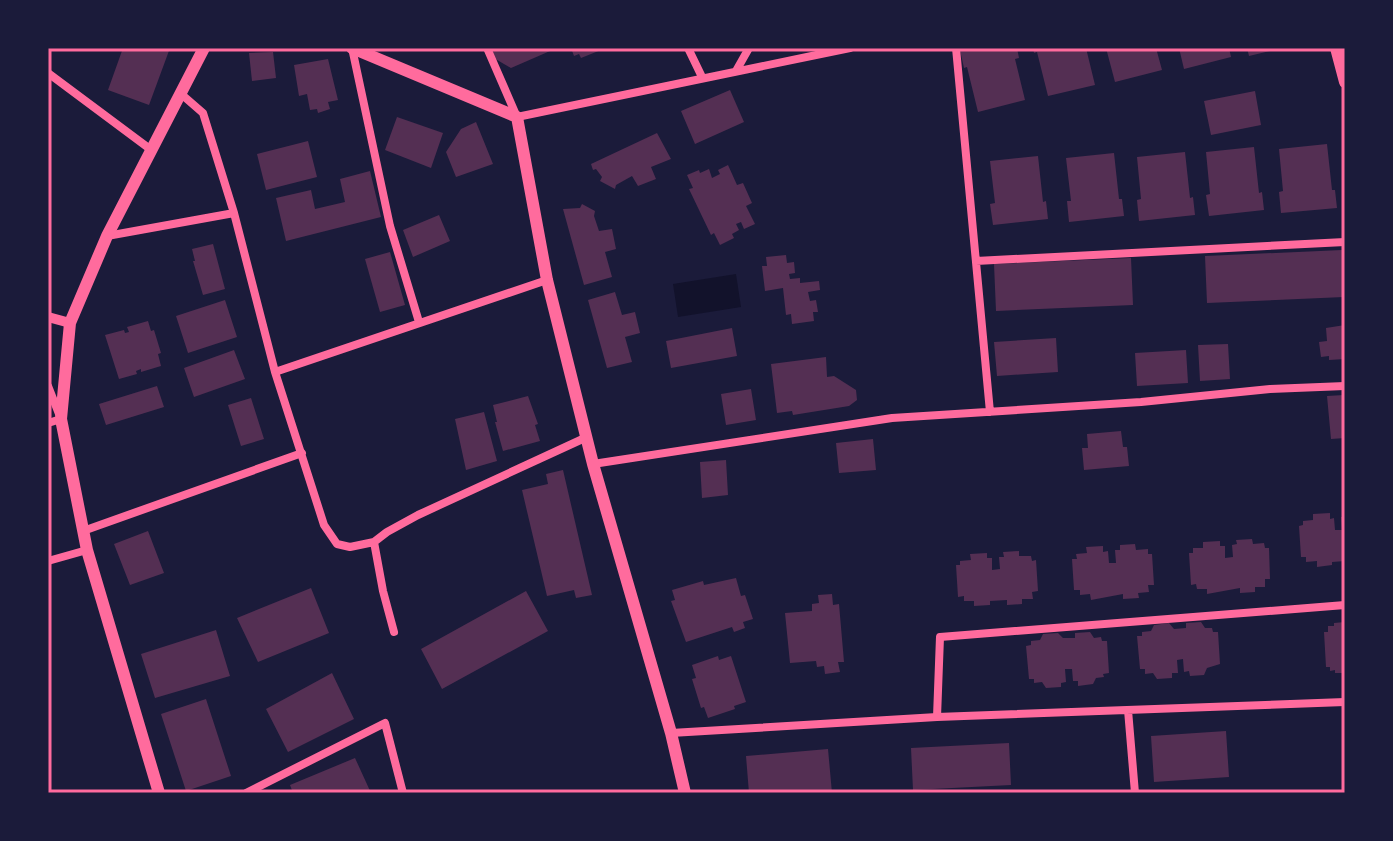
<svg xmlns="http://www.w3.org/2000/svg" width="1393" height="841" viewBox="0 0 1393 841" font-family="'Playfair Display',serif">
<rect width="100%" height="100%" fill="#1b1b3a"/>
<path fill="#12122b" d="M736,274L741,307L678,317L673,284Z"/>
<path fill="#542f53" d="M123,48H170L149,105L108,90Z
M488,48H557L511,68L492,57Z
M571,48H606L581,58L579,54L574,56Z
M969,48H1017L1019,58L1015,59L1025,100L978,112L967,67L964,68L960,50Z
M1033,48H1086L1095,85L1048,96L1037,52L1034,53Z
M1106,48H1156L1162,70L1115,82Z
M1179,48H1229L1231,57L1184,69Z
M1247,48H1278V49L1249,56Z
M273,52L276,78L252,81L249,53Z
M328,59L338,100L328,102L330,109L318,113L317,109L310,110L307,94L299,96L294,65Z
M730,90L744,122L695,144L681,111Z
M1255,91L1261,125L1211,135L1204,101Z
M397,117L443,133L431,168L385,150Z
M476,122L493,164L456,177L446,152L461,129Z
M657,133L671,159L651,167L656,179L638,186L632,176L616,185L615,189L600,181L602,177L596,169L593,170L591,164Z
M308,141L317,177L266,190L257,154Z
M1327,144L1332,190H1335L1337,208L1281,213L1279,192L1283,191L1279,149Z
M1254,147L1259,193L1262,192L1264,210L1209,216L1206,195L1210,194L1206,152Z
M1185,152L1190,198L1193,197L1195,215L1139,221L1137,200L1141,199L1137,157Z
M1114,153L1119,199H1122L1124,216L1069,222L1067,201H1071L1066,158Z
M1038,156L1043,202L1046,201L1048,219L993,225L990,204L995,203L990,161Z
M728,165L737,185L743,183L752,203L746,206L755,224L744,229L741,222L736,224L739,230L732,234L734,238L720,245L714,233L711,235L689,189L693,188L687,175L699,170L700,173L709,169L712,178L720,174L718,170Z
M370,171L381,217L286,241L276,198L311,190L315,209L345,202L340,179Z
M582,204L595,211L594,216L599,231L612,229L616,249L605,252L612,277L584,285L563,209L580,208Z
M439,215L450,241L413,257L403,230Z
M213,244L225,289L203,295L193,261H195L192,249Z
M1342,250L1344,297L1207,303L1205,256Z
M390,252L405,305L380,312L365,259Z
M786,255L787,263L794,262L795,273L789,274L790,279L800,278V283L819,281L820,290L808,292L810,301L816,300L818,312H813L814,321L792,324L791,314L786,315L783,288L765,291L762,266H767L766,257Z
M1131,258L1133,305L996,311L994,264Z
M615,292L622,315L635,312L640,333L625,337L632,362L607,368L588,300Z
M225,300L237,337L188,353L176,316Z
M148,321L151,331L154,330L161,353L158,354L161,366L141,372V369L136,371L137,374L119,379L105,335L124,330L125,333L129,332L127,327Z
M1345,325V359L1329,360V356L1321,357L1319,342L1327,341L1326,328Z
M732,328L737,356L671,368L666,341Z
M1056,338L1058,372L997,376L994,342Z
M1228,344L1230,379L1200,381L1198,345Z
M234,350L245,379L194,397L184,368Z
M1186,350L1188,383L1137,386L1135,353Z
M826,357L827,377L834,376L856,390L857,400L849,406L793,415L792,411L777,413L771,364Z
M157,386L164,407L106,425L99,404Z
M751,389L756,420L726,425L721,394Z
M1344,395L1345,438L1331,439L1327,396Z
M528,396L538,424L535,425L540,441L503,451L495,422H497L493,405Z
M251,398L264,439L241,446L228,405Z
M484,412L497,461L466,470L455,419Z
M1121,431L1123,447H1127L1129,466L1084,470L1082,448H1088L1087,434Z
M873,439L876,470L839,473L836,443Z
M726,460L728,495L702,498L700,462Z
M563,470L592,595L576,598L574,590L547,596L522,490L548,484L546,474Z
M1330,513V519L1334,518L1335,530H1342L1341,517H1345V561L1332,562V565L1317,567V561L1306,562V557H1301L1299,526L1303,525V521L1313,520V514Z
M148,531L164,573L130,585L114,544Z
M1252,539L1253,544L1264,543L1265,548H1269L1270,579H1265V587H1255V592L1240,593V588L1207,594V589H1197L1196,584L1191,585L1189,553H1193V548H1203V542L1220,541V546H1225V558L1233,557L1232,545L1237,544L1236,540Z
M1135,544L1136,550L1148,549V554H1152L1154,585H1148L1149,592L1138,593L1139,598L1123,599V594L1091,600L1090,594L1080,595V590H1074L1072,559H1077L1076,554L1087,553L1086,547L1103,546V552L1108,551L1109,563H1116L1115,550H1120V545Z
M1019,551V556H1031L1032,561L1036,560L1038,591L1032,592L1033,599H1022V604L1007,605V600L990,601V605L974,606V601H964V596L958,597L956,565H960V561L971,560L970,554L987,553V558H992V570L1000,569L999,557H1004L1003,552Z
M736,578L741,596L745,595L753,619L743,622L745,628L734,632L732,627L686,642L671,601L675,600L672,590L703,581L704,585Z
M311,588L329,633L258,662L237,618Z
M526,591L548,631L442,689L421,649Z
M832,594L833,605L839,604L844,662H838L840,672L825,674L824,666L817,667L816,661L790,663L785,613L812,611V604L819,603L818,595Z
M1201,622L1205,628H1212L1213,632H1218L1220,664L1207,668L1204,675L1190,676L1189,671L1184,672L1183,659L1177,660L1178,673H1172V678L1157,679L1153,673L1145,674V669H1140L1137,636H1142V632L1151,631L1154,625L1169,623L1174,629L1186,628V623Z
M1345,622V673H1335V670L1330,671V667H1326L1324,632H1328V626H1334V623Z
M216,630L230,676L155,698L141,654Z
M1090,632L1094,638L1101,637L1102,641H1107L1109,673L1103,674L1104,677L1096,678L1093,684L1078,686V681H1073L1072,669H1065L1066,682L1061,683V687L1046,688L1042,682L1034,683V679H1029L1026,646L1031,645V641L1040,640L1043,634L1058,633L1063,638H1075V633Z
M718,656L719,660L731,656L746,702L734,706L735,709L708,718L704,707L701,708L692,679L696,678L692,665Z
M332,673L354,719L288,752L266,709Z
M206,699L231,776L186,791L161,714Z
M1226,731L1229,777L1154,782L1151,736Z
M1009,743L1011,785L913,790L911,748Z
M828,749L832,793H749L746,756Z
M355,758L371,793H293L290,785Z"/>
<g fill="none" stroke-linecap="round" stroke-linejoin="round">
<path stroke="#ff6b9d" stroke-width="8" d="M352,48L390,226L419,322
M487,48L517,117L850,48
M688,48L702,77
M956,48L990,412
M736,71L749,48
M48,73L150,149
M180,93L203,113L234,213
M107,236L234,213L275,372L324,525L337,544L350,547L374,542
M976,261L1345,242
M275,372L547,280
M48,386L61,419L48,423
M593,464L892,418L1141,402L1270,389L1345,386
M83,531L302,453
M48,561L87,550
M394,632L383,591L374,542L387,532L418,515L587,437
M1128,710L1135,793
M937,717L940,637L1345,605
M671,733L937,717L1345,702
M246,793L385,723L403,793"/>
<path stroke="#ff6b9d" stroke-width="10" d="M48,317L70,323"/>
<path stroke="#ff6b9d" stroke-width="12" d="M352,48L517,117L547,280L593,464L671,733L685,793
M1336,48L1345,82
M159,793L87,550L61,419L70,323L107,236L204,48"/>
</g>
<rect width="1393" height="841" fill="none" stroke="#1b1b3a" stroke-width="100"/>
<rect x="50" y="50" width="1293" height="741" fill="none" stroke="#ff6b9d" stroke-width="3"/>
</svg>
